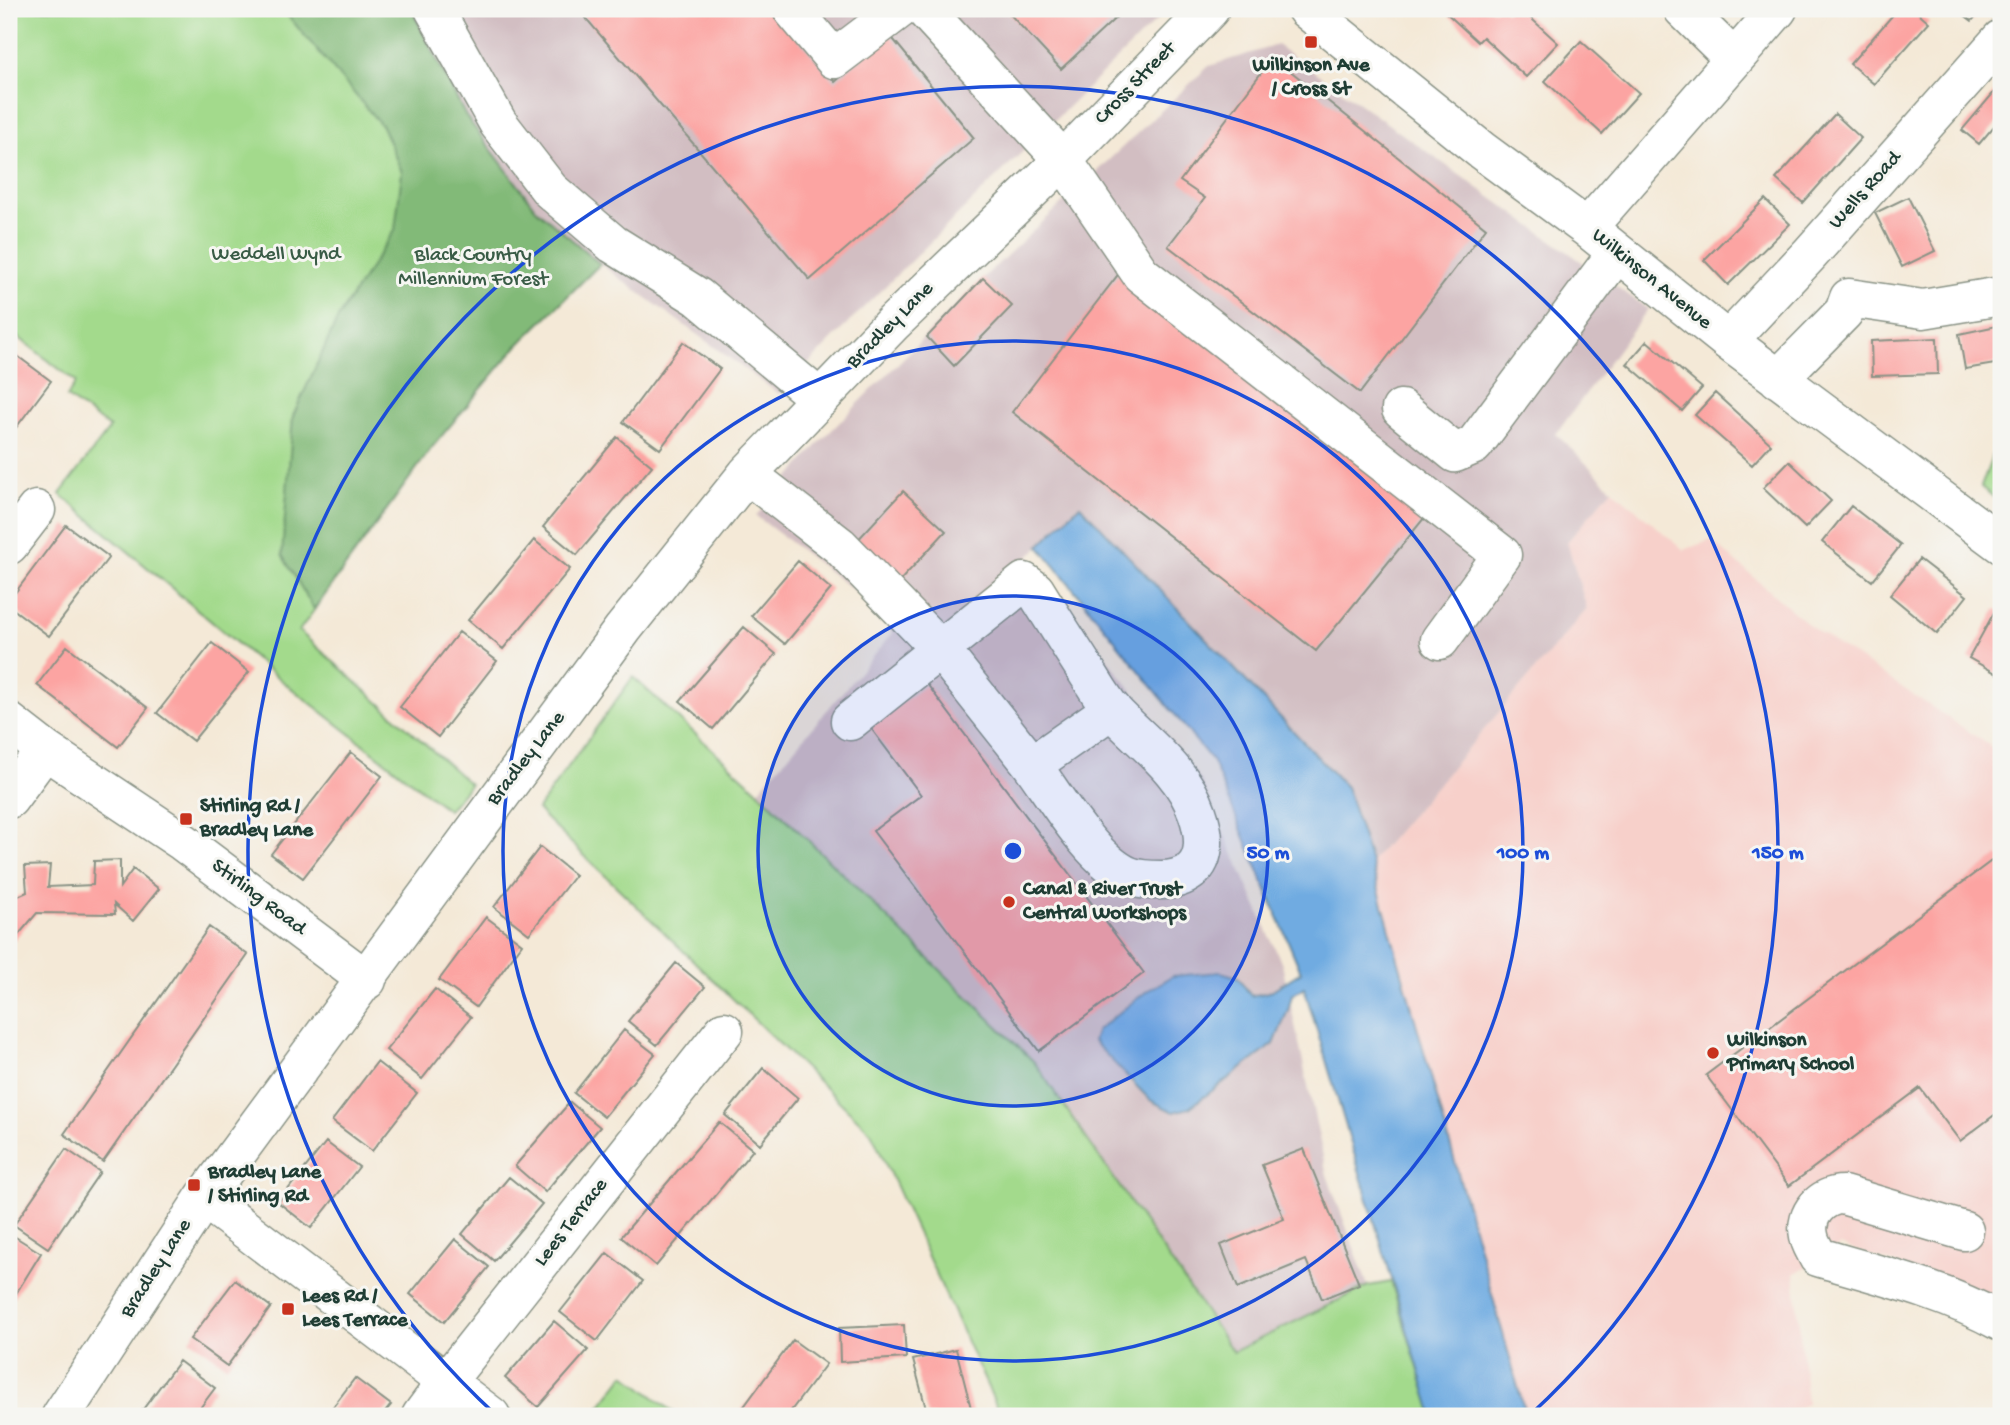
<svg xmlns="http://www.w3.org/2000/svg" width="2010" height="1425" viewBox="0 0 2010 1425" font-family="'Gochi Hand',sans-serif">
<rect width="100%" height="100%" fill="#f6f6f2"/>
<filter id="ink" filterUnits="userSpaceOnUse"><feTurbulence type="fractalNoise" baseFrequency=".0143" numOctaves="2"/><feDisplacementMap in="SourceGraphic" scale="14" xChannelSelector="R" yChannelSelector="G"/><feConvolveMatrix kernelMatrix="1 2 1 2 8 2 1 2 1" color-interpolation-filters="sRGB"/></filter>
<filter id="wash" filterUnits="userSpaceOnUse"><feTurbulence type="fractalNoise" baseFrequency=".00686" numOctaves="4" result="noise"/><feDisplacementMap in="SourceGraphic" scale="28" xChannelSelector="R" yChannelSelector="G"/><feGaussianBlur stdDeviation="1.57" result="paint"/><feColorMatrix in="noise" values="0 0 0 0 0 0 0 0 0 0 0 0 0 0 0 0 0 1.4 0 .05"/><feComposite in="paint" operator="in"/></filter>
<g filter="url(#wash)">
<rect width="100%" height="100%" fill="#f4e9d7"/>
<path fill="#f7d0ca" d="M1612,489L1684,550L1711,540L1811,627L2001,753V1300L1840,1245L1794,1274L1807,1404L1775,1416H1526L1371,862L1587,609L1567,542Z"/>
<path fill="#d2bec2" d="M411,9H1168L859,312L779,394L600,264L536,209L465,115Z
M1277,45L1648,309L1556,434L1612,489L1567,542L1587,609L1371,862L1346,787L1081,506L1028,557L1201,780L1282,964L1327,1175L1368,1286L1233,1352L1034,1062L758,791L893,633L877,608L756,516L822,440L983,278L1209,66Z"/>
<path fill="#a3da8c" stroke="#618c60" stroke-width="2" d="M9,9H411L465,115L536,209L600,264L517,346L433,446L299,631L470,784L448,810L282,681L60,494L110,428L67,397L76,382L9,330Z
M2001,432V503L1981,487Z
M633,677L758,791L1034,1062L1233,1352L1368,1286L1391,1282L1433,1416H1001L871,1132L537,810Z
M625,1374L678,1416H593Z"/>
<path fill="#82ba78" stroke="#507c56" stroke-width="2" d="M282,9H411L465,115L536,209L600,264L517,346L433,446L314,609L282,555L293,416L339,316L395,230L402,172L382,126Z"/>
<path fill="#70abe1" stroke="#48748a" stroke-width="2" d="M1080,505L1346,787L1371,862L1526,1416H1433L1304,987L1292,995L1288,1010L1274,1044L1189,1108L1173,1112L1150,1100L1093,1041L1097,1030L1147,991L1173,976L1221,972L1238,977L1251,996L1269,992L1301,972L1213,762L1039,546Z"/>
<g id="blocks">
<path fill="#fca4a2" d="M578,9H772L835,82L889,34L974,138L810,280Z
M1005,9H1121L1123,11L1061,69Z
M1442,9H1503L1506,12L1509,9H1521L1558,43L1526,77L1483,37L1478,42Z
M1898,9H1914L1929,22L1874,84L1850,64Z
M1956,9H1982L1972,21Z
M1581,41L1639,93L1602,134L1545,81Z
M1273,57L1486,228L1360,393L1168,246L1205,198L1180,181Z
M2001,84V118L1979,144L1962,130Z
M1835,114L1861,138L1803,203L1776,179Z
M1908,197L1935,251L1902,267L1875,213Z
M1765,199L1790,224L1728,285L1704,260Z
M1124,267L1434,506L1316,651L1012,412Z
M983,278L1012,306L954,366L927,337Z
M2001,325V363L1965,369L1959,334Z
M1937,338L1938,374L1872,376L1871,341Z
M1647,341L1702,388L1682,411L1627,364Z
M683,342L720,369L660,449L623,422Z
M12,352L51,381L9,437V356Z
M1715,393L1771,444L1752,465L1695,415Z
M617,437L652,466L577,555L543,527Z
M1789,461L1831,501L1805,528L1763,488Z
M903,491L946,531L897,584L854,544Z
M1851,506L1901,545L1872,581L1822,542Z
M66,525L109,557L49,636L9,606V601Z
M534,540L570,569L503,649L468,620Z
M1919,559L1967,596L1937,634L1890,595Z
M798,561L831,589L785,644L751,616Z
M1996,609L2001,612V676L1969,658Z
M744,627L776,654L713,729L680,701Z
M459,632L497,661L438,737L400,707Z
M212,643L249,672L193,741L157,713Z
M67,646L148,708L118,747L37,685Z
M927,684L1144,973L1039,1051L873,831L921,795L870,727Z
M351,752L382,776L303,878L271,854Z
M540,847L575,875L529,934L494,907Z
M1998,856L2001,860V1110L1960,1141L1920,1088L1789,1186L1706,1075Z
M120,860V887L133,869L159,889L133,921L114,904L115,914L37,913L14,940L9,936V900L27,892L25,866L50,865L48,887L93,885L94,861Z
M486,917L522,944L476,1007L439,980Z
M209,927L248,955L103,1162L64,1134Z
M676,963L705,987L657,1045L628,1021Z
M435,989L471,1017L422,1079L386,1050Z
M624,1030L655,1054L604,1117L574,1093Z
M377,1062L417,1093L372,1151L332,1121Z
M763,1068L798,1098L760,1144L725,1115Z
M570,1102L600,1127L545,1192L515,1166Z
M719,1122L753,1150L656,1266L621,1237Z
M326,1142L359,1167L311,1228L278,1202Z
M66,1149L100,1172L48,1248L14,1225Z
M1304,1149L1359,1284L1322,1299L1306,1260L1238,1288L1221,1245L1284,1219L1262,1165Z
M509,1177L542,1204L494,1261L462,1234Z
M9,1233L41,1253L9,1305Z
M455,1239L489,1267L444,1322L410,1294Z
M607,1253L643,1281L597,1341L560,1312Z
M235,1280L271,1307L227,1366L190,1339Z
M554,1321L588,1350L538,1407L505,1378Z
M904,1325L906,1358L840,1362L839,1328Z
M793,1340L826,1364L787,1416H737Z
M956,1349L973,1416H928L913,1360Z
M179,1361L215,1388L194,1416H138Z
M355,1378L391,1405L382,1416H326Z"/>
</g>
</g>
<g filter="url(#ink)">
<use href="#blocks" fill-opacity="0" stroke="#8a9386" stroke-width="2"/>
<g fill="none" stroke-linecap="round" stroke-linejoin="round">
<defs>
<path id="minor" d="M434,9L498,123L550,190L613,244L698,297L820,399
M792,9L834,59L900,9
M924,9L1063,160L1141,274L1502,555L1440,640
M1306,9L1481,150L1587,228L1728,341L2001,544
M1683,9L1734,59
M1587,228L1778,9
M1849,298L1923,309L2001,296
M1728,341L1809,255L2001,39
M1778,379L1844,312L1849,298
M1401,409L1455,453L1474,445L1616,254
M747,474L840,546L939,648L1032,765
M9,545L36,510
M850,721L1024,582L1035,590C1051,616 1067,641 1083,666C1093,681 1102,698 1113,711C1143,743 1182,769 1197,812C1204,831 1208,857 1191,871C1182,878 1172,880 1161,880C1151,880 1139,880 1129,876C1093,861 1056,798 1032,765L1112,709
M9,722L45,750L183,842L367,980
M9,799L45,750
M204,1198L491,1416
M1964,1231L1843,1195C1822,1195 1804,1214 1809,1236C1810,1243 1815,1250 1818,1257C1880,1275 1945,1291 2001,1322
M61,1416L204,1198L623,629L747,474L892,324L1063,160L1210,9
M421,1416L446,1382L724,1031"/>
</defs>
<use href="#minor" stroke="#8a9386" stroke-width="41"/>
<use href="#minor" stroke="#fff" stroke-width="38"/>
</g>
</g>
<circle cx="1013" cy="851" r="255" fill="#1d4ed8" fill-opacity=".12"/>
<g fill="none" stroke="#1d4ed8" stroke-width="3.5">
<circle cx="1013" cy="851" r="255"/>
<circle cx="1013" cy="851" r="510"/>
<path d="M496 1415A765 765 0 1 1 1530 1415"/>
</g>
<g fill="#c8321e" stroke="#f6f6f2" stroke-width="2.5">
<rect x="1304" y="35" width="14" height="14" rx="3.5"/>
<rect x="179" y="812" width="14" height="14" rx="3.5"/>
<circle cx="1009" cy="902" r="7"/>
<circle cx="1713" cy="1053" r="7"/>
<rect x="187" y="1178" width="14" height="14" rx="3.5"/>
<rect x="281" y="1302" width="14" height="14" rx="3.5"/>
</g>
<g text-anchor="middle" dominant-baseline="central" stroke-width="6" stroke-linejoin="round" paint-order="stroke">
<g font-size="21" font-weight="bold" fill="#1f3d34" stroke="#f6f6f2" text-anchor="start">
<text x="1311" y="66" text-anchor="middle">Wilkinson Ave<tspan x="1311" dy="24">/ Cross St</tspan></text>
<text x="200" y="807">Stirling Rd /<tspan x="200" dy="24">Bradley Lane</tspan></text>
<text x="1023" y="890">Canal &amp; River Trust<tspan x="1023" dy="24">Central Workshops</tspan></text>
<text x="1727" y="1041">Wilkinson<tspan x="1727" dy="24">Primary School</tspan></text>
<text x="208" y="1173">Bradley Lane<tspan x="208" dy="24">/ Stirling Rd</tspan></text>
<text x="302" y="1297">Lees Rd /<tspan x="302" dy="24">Lees Terrace</tspan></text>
</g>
<g font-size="21" fill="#1f3d34" stroke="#f6f6f2">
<text transform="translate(1136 84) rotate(-46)">Cross Street</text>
<text transform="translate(1866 191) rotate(-48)">Wells Road</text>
<text transform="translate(1651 280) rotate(39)">Wilkinson Avenue</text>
<text transform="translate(891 326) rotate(-45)">Bradley Lane</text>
<text transform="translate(527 759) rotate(-52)">Bradley Lane</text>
<text transform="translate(258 898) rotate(37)">Stirling Road</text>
<text transform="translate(572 1223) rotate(-52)">Lees Terrace</text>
<text transform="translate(157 1269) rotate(-57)">Bradley Lane</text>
</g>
<g font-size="21" fill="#395c46" stroke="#f6f6f2">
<text x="276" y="255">Weddell Wynd</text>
<text x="473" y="256">Black Country<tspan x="473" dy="24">Millennium Forest</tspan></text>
</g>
</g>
<circle cx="1013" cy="851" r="10" fill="#1d4ed8" stroke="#f6f6f2" stroke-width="3.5"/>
<g font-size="21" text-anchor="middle" font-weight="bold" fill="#1d4ed8" stroke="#f6f6f2" stroke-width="6" stroke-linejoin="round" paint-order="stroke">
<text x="1268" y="858">50 m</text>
<text x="1523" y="858">100 m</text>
<text x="1778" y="858">150 m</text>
</g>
<rect width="2010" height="1425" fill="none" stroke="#f6f6f2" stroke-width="35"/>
</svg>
